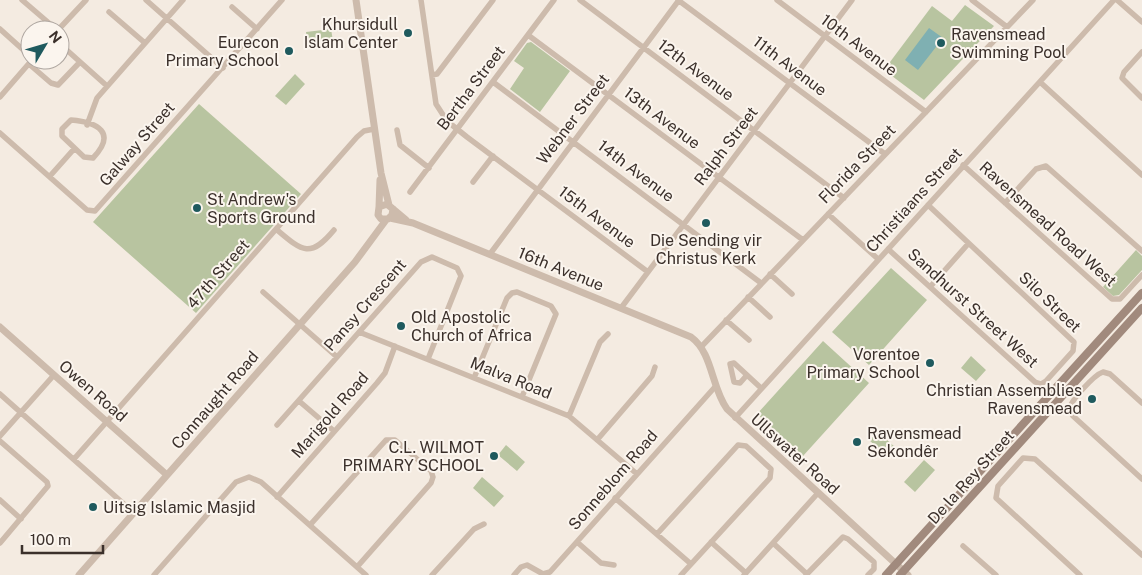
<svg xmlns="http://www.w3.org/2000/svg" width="1142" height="575" viewBox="0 0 1142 575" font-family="'Public Sans',sans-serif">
<rect width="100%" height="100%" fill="#f4ebe1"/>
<path fill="#b8c4a0" d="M965,5L994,26L924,100L884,70L932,6L952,21Z
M331,29L333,41L308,44L306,32Z
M531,42L570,71L540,112L510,89L524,68L514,61L527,43Z
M295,74L305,84L286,105L275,96Z
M199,104L301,194L196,313L93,222Z
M1136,250L1142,256V270L1119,295L1113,296L1103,287Z
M891,268L927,300L869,365L832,332Z
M823,341L869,383L803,456L757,414Z
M971,356L986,370L976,381L961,368Z
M877,431L896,448L888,457L869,440Z
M506,445L525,462L517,471L498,455Z
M924,460L935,470L915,492L904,482Z
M482,477L504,496L494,507L473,488Z"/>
<path fill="#7fb0b2" d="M929,28L943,38L918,70L905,60Z"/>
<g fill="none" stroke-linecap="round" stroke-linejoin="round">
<path stroke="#cdbbac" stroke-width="5.5" d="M22,0L57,30
M146,0L223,68
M421,0L436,104L447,121L467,137L648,272
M580,0L844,198
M678,0L885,154
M777,0L926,112
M972,0L1007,27
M1117,0L1142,22
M232,7L257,29
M109,12L145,43
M0,29L30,56
M58,30L86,0
M528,35L803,240
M60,44L107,86
M1142,52L1124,72L1122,78L1142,98
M29,64L51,83L58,85L80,62
M432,75L437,74L493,0
M493,82L761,283
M1040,82L1142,175
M0,97L32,60
M71,120C98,122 117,133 93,158L84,157L62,136V129Z
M87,125L97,98L183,0
M397,130L400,145L429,168
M0,133L87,210L95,211L282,0
M963,165L1112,299H1120L1142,275
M50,176L74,149
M473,182L493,156
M410,192L554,0
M1005,203L1036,169L1046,166L1142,251
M828,214L878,259
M276,229C302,251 310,259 334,230
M888,249L1035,382L1041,384L1046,381L1073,351L1074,342L928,205
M490,254L679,0
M770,274L792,294
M930,287L968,244
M263,292L337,357
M748,297L770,317
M621,308L852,0
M726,320L749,340
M359,332L569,416L637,474
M701,347L1033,0
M747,375L740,383L734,382L730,364L734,363L761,388
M474,378L507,298L512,293L517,292L551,306L556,314L522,397
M0,394L134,513
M299,401L334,431
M1142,403L1110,374L1103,372C1094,375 1070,401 1069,410L1073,416L1142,479
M569,416L600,342L608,334
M735,418L1114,0
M277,425L421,262L432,257L457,268L461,276L428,359
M0,436L54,375
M597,440L652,376L655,367
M0,441L47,482L48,486L0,543
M74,459L357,137L364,131L374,129
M277,497L377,383L385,373L395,346
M615,498L691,564
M0,500L21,519
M310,525L386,440H395L431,471L433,477L431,483L357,567
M657,534L738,445L746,446L771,469L770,478L681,575
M577,542L601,563L614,565
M711,542L746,573
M773,543L807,574
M963,546L996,575
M154,575L236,482L249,477L261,482L366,575
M432,575L474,529L484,524
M514,575L521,567L527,565L543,574L550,572L714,388
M744,575L818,493
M806,575L843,537L848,539L874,562V569L868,575
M1080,575L996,498L998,486L1023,458L1035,459L1142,555"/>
<path stroke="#cdbbac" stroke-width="7" d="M356,0L381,173L389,205
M379,207L380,180
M393,209L392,215L388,219H381L378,215L379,207L387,204L406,220
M390,218L413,223L691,337C713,353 711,387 727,409L908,575
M0,327L167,475
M79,575L355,262L386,220"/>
<path stroke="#a18a7d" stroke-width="8" d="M886,575L1142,293
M900,575L1142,308"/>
</g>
<g fill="#1f5a5e" stroke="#fbf5ee" stroke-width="2">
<circle cx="408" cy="33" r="5"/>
<circle cx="941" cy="43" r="5"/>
<circle cx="289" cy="51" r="5"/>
<circle cx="197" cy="208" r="5"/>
<circle cx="706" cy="223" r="5"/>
<circle cx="401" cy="326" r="5"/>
<circle cx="930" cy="363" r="5"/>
<circle cx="1092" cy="399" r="5"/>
<circle cx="857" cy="442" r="5"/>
<circle cx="494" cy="456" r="5"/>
<circle cx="93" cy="507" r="5"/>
</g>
<g text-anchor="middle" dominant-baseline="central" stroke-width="4" stroke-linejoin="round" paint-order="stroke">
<g font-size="16" fill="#3b302b" stroke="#fbf5ee" text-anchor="end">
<text x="398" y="24">Khursidull<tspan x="398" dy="18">Islam Center</tspan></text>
<text x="951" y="34" text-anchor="start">Ravensmead<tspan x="951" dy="18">Swimming Pool</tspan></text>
<text x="279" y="42">Eurecon<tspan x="279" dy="18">Primary School</tspan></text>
<text x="207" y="199" text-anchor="start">St Andrew's<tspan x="207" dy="18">Sports Ground</tspan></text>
<text x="706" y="240" text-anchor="middle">Die Sending vir<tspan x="706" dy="18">Christus Kerk</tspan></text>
<text x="411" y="317" text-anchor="start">Old Apostolic<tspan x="411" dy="18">Church of Africa</tspan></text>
<text x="920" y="354">Vorentoe<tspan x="920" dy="18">Primary School</tspan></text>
<text x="1082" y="390">Christian Assemblies<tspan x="1082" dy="18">Ravensmead</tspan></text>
<text x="867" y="433" text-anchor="start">Ravensmead<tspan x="867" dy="18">Sekondêr</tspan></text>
<text x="484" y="447">C.L. WILMOT<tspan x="484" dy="18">PRIMARY SCHOOL</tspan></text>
<text x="103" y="507" text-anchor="start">Uitsig Islamic Masjid</text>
</g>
<g font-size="16" fill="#3b302b" stroke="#fbf5ee">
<text transform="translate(859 45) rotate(37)">10th Avenue</text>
<text transform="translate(790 66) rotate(37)">11th Avenue</text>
<text transform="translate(696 70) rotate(37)">12th Avenue</text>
<text transform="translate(471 88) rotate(-53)">Bertha Street</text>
<text transform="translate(662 118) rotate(37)">13th Avenue</text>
<text transform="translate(573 119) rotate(-53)">Webner Street</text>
<text transform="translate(137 144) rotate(-49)">Galway Street</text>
<text transform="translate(726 146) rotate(-53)">Ralph Street</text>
<text transform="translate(857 164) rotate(-46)">Florida Street</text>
<text transform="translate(636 171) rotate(37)">14th Avenue</text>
<text transform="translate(914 200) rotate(-48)">Christiaans Street</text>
<text transform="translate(597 217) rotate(37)">15th Avenue</text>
<text transform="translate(1048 224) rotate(42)">Ravensmead Road West</text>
<text transform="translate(561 269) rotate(22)">16th Avenue</text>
<text transform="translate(218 274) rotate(-49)">47th Street</text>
<text transform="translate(1050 302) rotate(44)">Silo Street</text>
<text transform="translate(365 305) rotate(-49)">Pansy Crescent</text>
<text transform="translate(973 308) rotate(42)">Sandhurst Street West</text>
<text transform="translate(511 378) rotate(22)">Malva Road</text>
<text transform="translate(93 391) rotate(41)">Owen Road</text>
<text transform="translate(215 400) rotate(-49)">Connaught Road</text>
<text transform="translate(330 415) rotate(-49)">Marigold Road</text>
<text transform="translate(795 454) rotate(42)">Ullswater Road</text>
<text transform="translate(971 477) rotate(-48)">De la Rey Street</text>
<text transform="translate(613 480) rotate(-49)">Sonneblom Road</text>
</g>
</g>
<g transform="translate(45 45) rotate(52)"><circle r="24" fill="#fbf5ee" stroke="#aea6a0"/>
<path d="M0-4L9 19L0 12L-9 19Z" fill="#1f5a5e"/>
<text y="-8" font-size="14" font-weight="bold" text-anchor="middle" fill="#3b302b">N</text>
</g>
<path d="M22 545v8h81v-8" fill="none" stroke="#3b302b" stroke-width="2.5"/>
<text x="30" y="545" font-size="15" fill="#3b302b" stroke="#fbf5ee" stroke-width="4" paint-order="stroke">100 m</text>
</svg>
